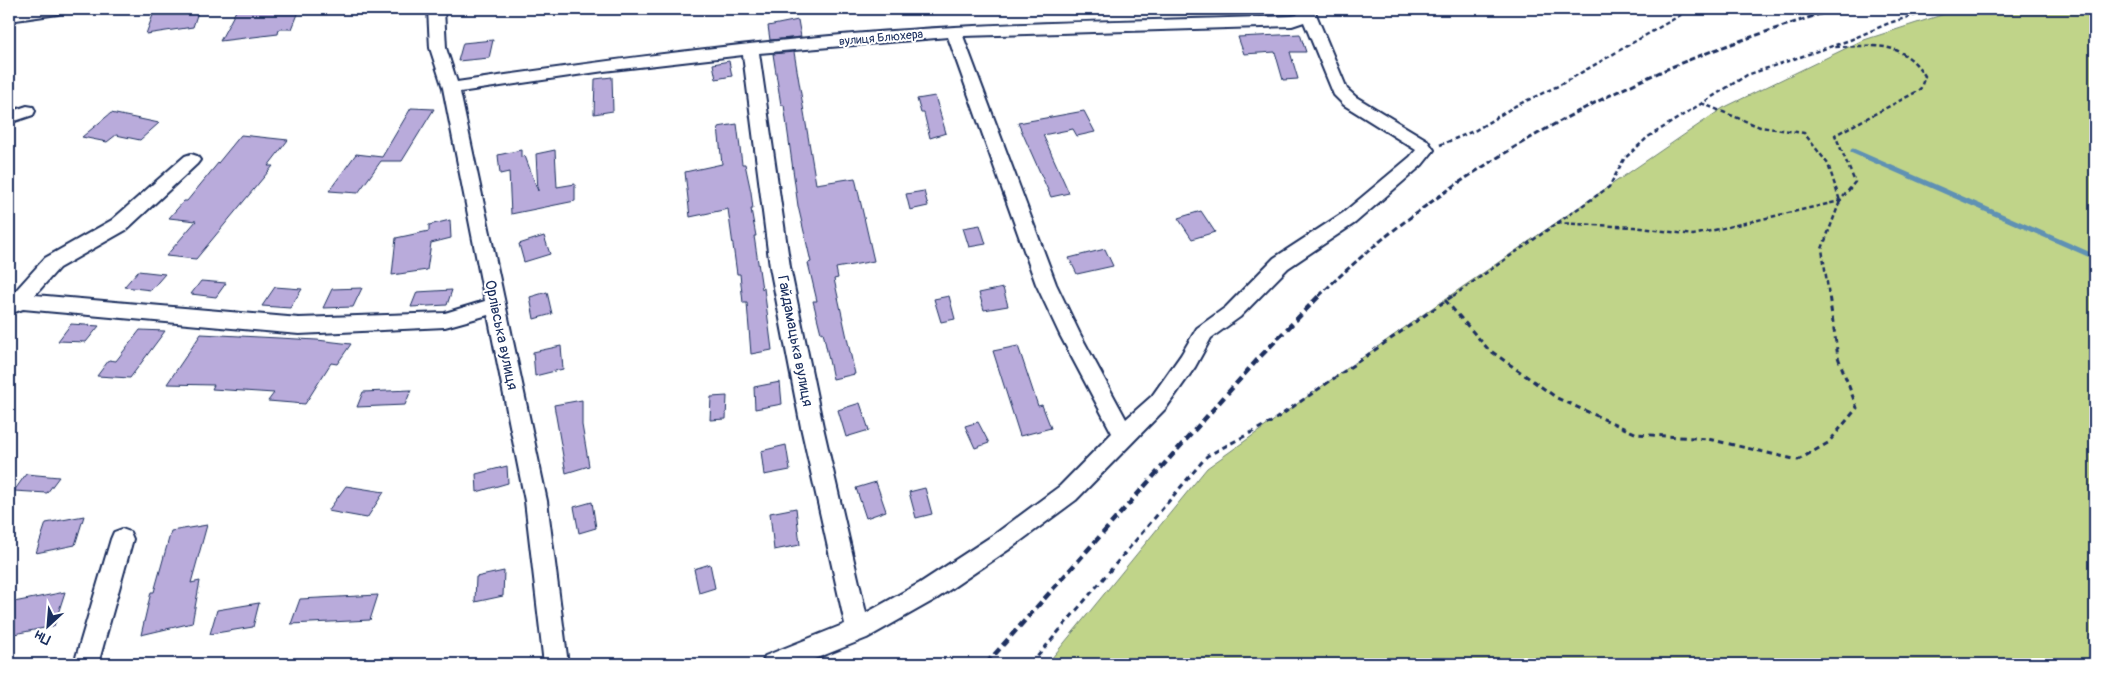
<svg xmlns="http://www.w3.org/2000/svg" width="2104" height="673" viewBox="0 0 2104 673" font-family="Pangolin,sans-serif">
<rect width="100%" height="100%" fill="#fff"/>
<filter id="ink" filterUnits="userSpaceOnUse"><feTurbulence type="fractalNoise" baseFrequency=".02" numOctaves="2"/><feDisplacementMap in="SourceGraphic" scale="10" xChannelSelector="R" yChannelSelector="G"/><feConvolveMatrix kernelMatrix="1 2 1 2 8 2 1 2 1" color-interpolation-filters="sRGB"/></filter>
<g filter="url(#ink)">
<path fill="#c0d489" stroke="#6e8274" d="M1960,9H2095V664H1047L1207,468L1435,306L1723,108L1861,41Z"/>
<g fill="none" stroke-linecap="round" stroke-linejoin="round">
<path stroke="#5f91b4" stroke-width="5" d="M1853,151L2095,257"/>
</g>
<path fill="#b9abdb" stroke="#1b2f5e" d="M177,9H199L193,27L146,34L154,12Z
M237,9H300L292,29H279L278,34L220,41Z
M798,20L801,37L770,40L768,26Z
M1300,34L1306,52H1290L1298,79L1283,80L1275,52L1244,54L1238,37Z
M493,40L489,58L458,61L463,43Z
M794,52L816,184L855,178L874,261L836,268L838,278L834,279L855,374L833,379L823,332L821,333L813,301H817L808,263L811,262L798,206L784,105H781L773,54Z
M729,61L732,76L716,79L713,64Z
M612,77L613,111L594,114L595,79Z
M935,96L946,133L930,138L924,113H921L917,99Z
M411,108L434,109L402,161H381L358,193L329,191L356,154L382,157Z
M1084,111L1095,132L1077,136L1073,129L1043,135L1069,193L1051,197L1018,123Z
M111,113L159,123L140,140L116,135L107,142L82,137Z
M737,124L742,164H745L751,192L753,209H751L756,236H754L762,289L764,288L772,350L751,354L747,303H743L740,274H737L728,209L690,217L685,172L722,164L718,127Z
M241,135L288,140L268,166H273L196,259L166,256L196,221L169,218L184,201H187Z
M521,150V157L525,156L538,191L536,154L555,150L557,187L575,184V201L511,214L509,172L500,174L498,155Z
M924,191L928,206L910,210L906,194Z
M1201,211L1215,232L1192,239L1178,218Z
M450,220L451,238L431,243L427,270L392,275L396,238L429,231V225Z
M980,225L986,244L969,247L963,228Z
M544,236L550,254L524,262L519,244Z
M1105,249L1113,266L1077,274L1069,258Z
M138,271L165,274L151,290L124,287Z
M201,281L226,283L216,297L191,294Z
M275,287L302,289L290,308L262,306Z
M362,288L353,307L323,308L332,289Z
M1003,288L1008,306L984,310L979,293Z
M452,290L447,305L411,307L417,292Z
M547,292L552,314L534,319L530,297Z
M949,296L955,319L941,322L934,299Z
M71,324L99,326L86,342L58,341Z
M140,330L165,331L130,378L97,376L109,360L116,361Z
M201,334L317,340L351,344L337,364L331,363L305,404L268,401L274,393L212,389L214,385L167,384Z
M561,346L563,369L535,376L533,352Z
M1018,346L1038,406L1042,405L1051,428L1020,436L993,351Z
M780,382L782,404L755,409L754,387Z
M411,390L405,405L357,407L363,392Z
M727,396L726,419L710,420L711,397Z
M582,400V425L589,466L566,473L554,405Z
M860,403L869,430L846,437L838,410Z
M978,422L989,443L975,448L965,426Z
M786,445L790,470L764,475L761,451Z
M507,466L508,483L477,492L476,474Z
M26,474L59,477L47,493L14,491Z
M876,482L886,511L866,518L856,488Z
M346,486L384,492L367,518L328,511Z
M925,488L932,514L916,518L909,492Z
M592,502L596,528L579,533L574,507Z
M796,508L800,545L774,550L770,513Z
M84,516L75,545L36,553L46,523Z
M207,525L191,583L200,581L192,623L141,635L151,592H154L171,531Z
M710,564L715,588L699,593L694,569Z
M504,571L503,596L475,602L476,577Z
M65,592L54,626L9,635V617L14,602Z
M378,595L370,620L291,624L300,599Z
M259,603L253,627L210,634L217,610Z"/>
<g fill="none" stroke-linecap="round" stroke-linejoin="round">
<defs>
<path id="minor" d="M28,9H66L63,12L58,14L9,21V11Z
M428,9H444L446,48L457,82C622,58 788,36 955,27C1067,21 1179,20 1291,16L1297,15L1301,9H1316L1315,12L1347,89L1356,97L1427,140L1434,150L1422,165L1355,223L1288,268L1240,317L1211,338L1195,367L1166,408L1076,500L1011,548L936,599L867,638L802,664H762L765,656L845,624L801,427L770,267L743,55L604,71L460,92L547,501L568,664H544L525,501L488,315L445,327L299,334L23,309L12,313L9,312V298L45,258L112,220L185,156L191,154L197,156L200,160L197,164L126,230L59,268L35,295L299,318L445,313L485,301L443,88L430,48ZM1304,22L1334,95L1344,105L1416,150L1410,157L1343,213L1274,258L1226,307L1197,328L1181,355L1152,396L1126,419L1080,334L1056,284L963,36L1292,26ZM948,37L1036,284L1060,335L1112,433L1060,486L995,534L920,583L866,613L823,427L790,267L759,53Z
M27,106L33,107L35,111L33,115L9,123V112Z
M122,529L130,532L133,539L98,664H74L111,539L114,532Z"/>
</defs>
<use href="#minor" stroke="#1b2f5e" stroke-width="4"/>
<path stroke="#1b2f5e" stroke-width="2.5" stroke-dasharray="4.5 3" stroke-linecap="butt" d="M1701,103L1760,127L1804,133L1828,164L1840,201L1822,249L1829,296
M1440,145L1476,130L1515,106L1558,86L1691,9
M1557,223L1634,227L1693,235L1840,201L1855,182L1835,135L1920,90L1925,76C1901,39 1874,46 1835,47
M1453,296L1609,187L1624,159L1648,137L1747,75L1850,40L1889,23L1935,9"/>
<path stroke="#1b2f5e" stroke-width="3" stroke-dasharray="5.5 4.5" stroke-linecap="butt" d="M1445,300L1488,349L1557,398L1637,434L1708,439L1798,460L1828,443L1857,408L1838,357L1829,295
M1031,664L1207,456L1271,422L1454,295"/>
<use href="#minor" fill="#fff" fill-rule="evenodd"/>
<path stroke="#1b2f5e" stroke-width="3" stroke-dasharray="6 3" stroke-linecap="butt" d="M1319,296C1416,200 1549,119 1674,66C1727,44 1781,27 1835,9"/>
<path stroke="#1b2f5e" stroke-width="4.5" stroke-dasharray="8 4.5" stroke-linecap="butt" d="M986,664L1258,359L1320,295"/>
</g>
</g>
<g text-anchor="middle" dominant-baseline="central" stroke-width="4" stroke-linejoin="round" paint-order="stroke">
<g font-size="12" fill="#1b2f5e" stroke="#fff">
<text transform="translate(881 38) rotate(-5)">вулиця Блюхера</text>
</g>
<g font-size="15" fill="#1b2f5e" stroke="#fff">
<text transform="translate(501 335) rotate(78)">Орлівська вулиця</text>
<text transform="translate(795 341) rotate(79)">Гайдамацька вулиця</text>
</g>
</g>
<rect width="2104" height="673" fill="none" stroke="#fff" stroke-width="30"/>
<rect x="15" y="15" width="2074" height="643" fill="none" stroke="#1b2f5e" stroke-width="2" filter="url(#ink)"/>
<g transform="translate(48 626) rotate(206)" stroke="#ffffff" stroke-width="4" paint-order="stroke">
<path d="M0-4L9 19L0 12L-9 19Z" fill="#1b2f5e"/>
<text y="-8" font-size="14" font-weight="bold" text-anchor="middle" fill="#1b2f5e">Пн</text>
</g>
</svg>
